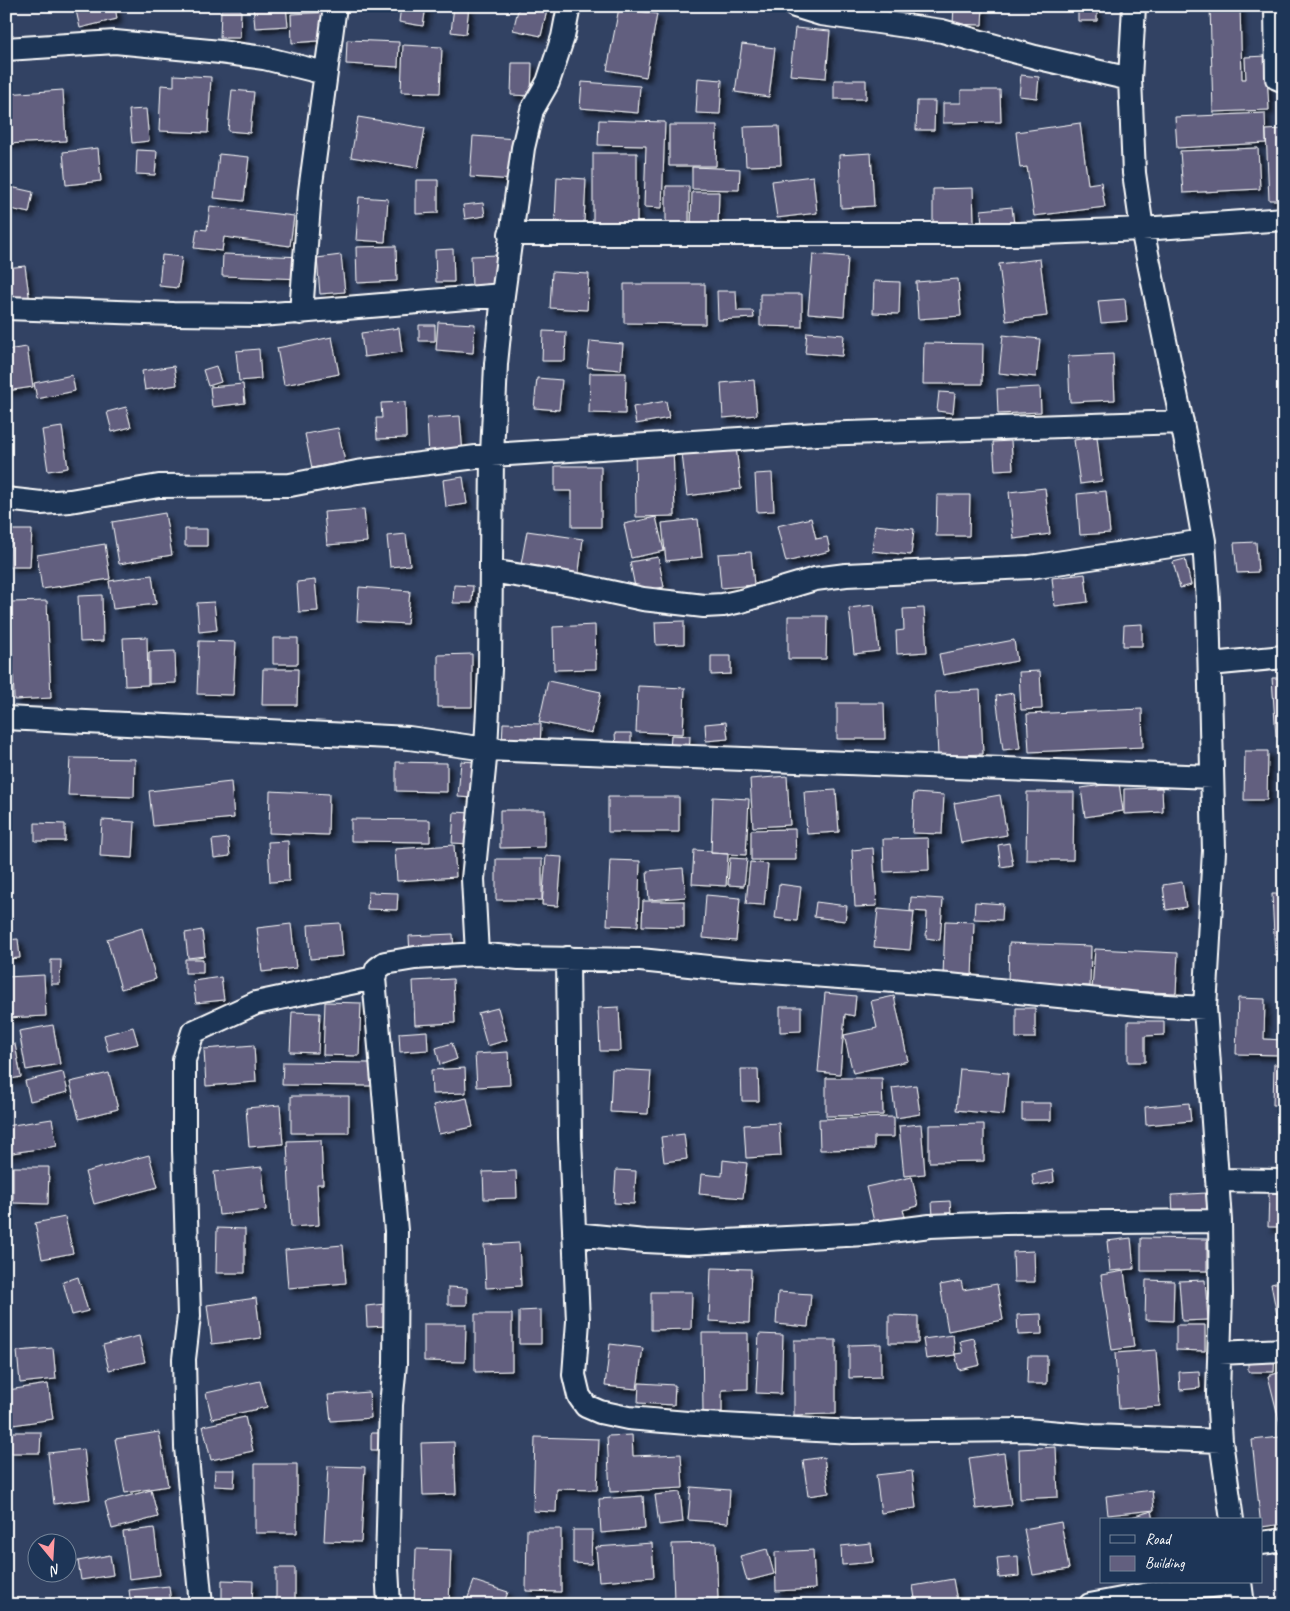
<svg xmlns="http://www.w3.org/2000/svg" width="1290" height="1611" viewBox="0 0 1290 1611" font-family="Caveat,sans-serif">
<defs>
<filter id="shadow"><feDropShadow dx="4.5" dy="4.5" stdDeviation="2.5" flood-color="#0009"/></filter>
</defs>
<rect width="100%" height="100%" fill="#324263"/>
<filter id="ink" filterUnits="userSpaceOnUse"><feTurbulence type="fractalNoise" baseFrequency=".02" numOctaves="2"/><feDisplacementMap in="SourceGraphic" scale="10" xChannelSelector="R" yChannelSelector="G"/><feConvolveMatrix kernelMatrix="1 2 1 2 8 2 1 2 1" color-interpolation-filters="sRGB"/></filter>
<g filter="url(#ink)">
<path fill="#625f7f" stroke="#fff" filter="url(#shadow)" d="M75,6H115L117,19L80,28Z
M253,6H286L288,26L255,28Z
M401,6H426L423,26L399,22Z
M454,6H469L466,34L451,32Z
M519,6H548L541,36L513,30Z
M803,6H912L910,21Z
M954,6H983L982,25L953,24Z
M1078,6H1097V21H1078Z
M1210,6H1240L1242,79H1246L1245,57L1266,56L1269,110L1213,112Z
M619,8L657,14L646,77L607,70Z
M221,10H241L240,38H220Z
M330,12L331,40L292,43L291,14Z
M795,28L830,31L826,78L790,75Z
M347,40L399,42L398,67L346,64Z
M742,44L775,48L769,97L735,92Z
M403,45L442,47L440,93L401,92Z
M512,63H532L531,96L511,95Z
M174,75L211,77L208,133L159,131L161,85L174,86Z
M1021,75L1039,77L1037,98L1019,96Z
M698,78L722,80L720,114L696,113Z
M834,80H866V99H834Z
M582,82L640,86L638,113L580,108Z
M63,90L66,141L6,144V94Z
M232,90L254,92L250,133L228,131Z
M961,90H1000L1001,122L943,123V103H961Z
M917,101H935L934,130H916Z
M146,109L149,141L132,143L129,110Z
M1265,113L1266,143L1177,148L1175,117Z
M358,117L425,128L418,168L351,157Z
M599,120L665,122L662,208L644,207L646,146L598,145Z
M1080,123L1088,184L1101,182L1105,207L1034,216L1027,167L1020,168L1016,132Z
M669,125H717L716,166H669Z
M779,126L781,165L746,166L744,127Z
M1284,129V200H1269L1266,130Z
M473,136L517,139L514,180L470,177Z
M98,148L101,181L66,185L63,152Z
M1258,148L1260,189L1183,193L1180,151Z
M137,150L157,151L155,175L136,174Z
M593,153H637V222H593Z
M871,153L874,206L841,208L839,155Z
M219,154L249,157L244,201L214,198Z
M692,167L740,169L739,190L692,189Z
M813,176L817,213L777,218L772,181Z
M557,177L586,179L584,222L555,221Z
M416,180H438V213L416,214Z
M6,186L33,192L29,213L6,208Z
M666,186H689V225H666Z
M973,188L974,222L933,223V189Z
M692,192H719L718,226H691Z
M359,197L388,199L385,242L356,240Z
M483,203L485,216L465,219L463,205Z
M210,206L294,216L290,246L224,237L222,251L194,248L197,229L207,230Z
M1012,207L1014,224L982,227L981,210Z
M396,246L397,281L357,283L356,247Z
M453,249L454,282H436L435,250Z
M223,254L304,257L303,279L222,276Z
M813,254L848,257L844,316L808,313Z
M162,255L182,257L178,288L159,286Z
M341,255L345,292L320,294L317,258Z
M499,255V288H472L471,256Z
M1040,259L1047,316L1006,321L999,264Z
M25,266L30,303L6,306V268Z
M552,272L589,274L587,310L550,308Z
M958,279L961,316L918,319L916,282Z
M874,281L900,282L899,314L873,313Z
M624,284H705V324L624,323Z
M717,291H736L737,311H753L754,318L718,320Z
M760,294H802V327L760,326Z
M1125,299L1127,321L1101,323L1098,301Z
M438,322L475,324L473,353L436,350Z
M419,325H435V341H419Z
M399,328L402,352L364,357L361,333Z
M543,331L566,332L565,361H542Z
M807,332L844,335L842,356L805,353Z
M1003,335L1040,339L1036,377L999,373Z
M332,337L339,374L284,385L277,348Z
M590,341L623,344L621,370L587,367Z
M924,343L983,344L982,384H923Z
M27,347L33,387L6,391V350Z
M259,349L261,379L239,381L236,351Z
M1113,354L1115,400L1070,402L1068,356Z
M174,366L177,385L145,390L142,371Z
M216,366L221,382L208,386L203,370Z
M590,373H626L625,414L589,413Z
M72,375L75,391L37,399L34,383Z
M537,378L562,380L559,410L534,408Z
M754,380L757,415L723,418L721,383Z
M243,384L245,403L212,407L210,387Z
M1040,387L1041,412L998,414L997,389Z
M939,392L955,393L953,413L937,411Z
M666,401L669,418L636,424L633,407Z
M405,402L406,438L377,439L376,418H382L381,403Z
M126,407L131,427L112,432L107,412Z
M460,416L463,455L429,457L427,418Z
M62,427L68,468L48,471L42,430Z
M338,428L345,462L312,468L305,434Z
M1097,437L1102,481L1080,484L1074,440Z
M1011,441L1013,469L995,470L993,442Z
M673,442L675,516L636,517L635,443Z
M736,447L741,489L687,496L682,454Z
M555,466H601V527H572V491H555Z
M772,473L774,511L757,512L755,474Z
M463,477L467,504L446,507L443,480Z
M1045,488L1050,534L1014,539L1009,492Z
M1106,491L1110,533L1080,535L1077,494Z
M937,495H970L969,536H936Z
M364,509L367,542L327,545L324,512Z
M165,513L172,555L119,564L112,522Z
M656,517L664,551L631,558L624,524Z
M811,518L816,539L827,537L830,551L786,562L777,526Z
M698,519L702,557L666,561L662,523Z
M875,525L914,529L911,555L872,551Z
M185,529H207V546H185Z
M11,530H32L30,567H10Z
M527,531L583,539L578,579L520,570Z
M406,534L410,565L390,567L387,536Z
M1256,542L1258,572L1237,573L1234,543Z
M105,544L110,579L42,589L37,555Z
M751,552L754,585L721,588L718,554Z
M658,557L664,587L636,592L630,562Z
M1185,559L1191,585L1180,588L1173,562Z
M1085,574L1088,602L1055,606L1052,578Z
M152,575L156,604L113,609L109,581Z
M315,580L318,611L299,612L297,582Z
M454,585L473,586L472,603H453Z
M359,587L410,591L407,624L357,621Z
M102,595L103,641L80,642L78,596Z
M47,601L51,698L14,700L11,602Z
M214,602L217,630L199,632L197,603Z
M874,605L879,651L854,654L849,608Z
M924,608L927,652L897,654L896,631L904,630L903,609Z
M788,616H827L826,659H788Z
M684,621V644L656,645L655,622Z
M1142,624V646H1123L1124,625Z
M595,625L596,669L554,670L553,627Z
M147,637L148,685L125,686L123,638Z
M273,638H298V664H273Z
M1014,640L1017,661L943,675L939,654Z
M199,641L236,642L233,695L197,694Z
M175,651L176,683L149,684V652Z
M472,654V707H438V655Z
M711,656H731V674L711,675Z
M263,669H298L297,705H262Z
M1040,671L1042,709L1021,710L1019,672Z
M1272,678H1284V737H1276Z
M548,681L601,692L592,733L539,722Z
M638,686L685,688L683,734L636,732Z
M980,690L983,754L938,756L935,692Z
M1013,693L1020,748L1003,750L996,696Z
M837,703H884L885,739H837Z
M1142,709L1143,747L1029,752L1027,714Z
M726,722L728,739L706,741L705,724Z
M503,723L541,724L540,748L502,747Z
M615,733H631V748L616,749Z
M671,735L690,736L689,752L670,751Z
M1245,751H1268L1267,800H1244Z
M70,758L135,759L134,797L68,795Z
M461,761L477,762L473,798L458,797Z
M396,762L447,763V792L396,791Z
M787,776L790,825L753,827L750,779Z
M231,782L234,818L153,826L149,791Z
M1119,783L1123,811L1085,817L1081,788Z
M1162,788L1163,812L1124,814V789Z
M836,790L839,832L807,834L804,792Z
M270,791L329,794L328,835L269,833Z
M1027,792H1074L1073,860H1026Z
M914,793L944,795L942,834L912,833Z
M1000,795L1007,835L961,843L954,803Z
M608,797H679V832H608Z
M713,797L749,799L746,855L711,853Z
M500,810H545V847L500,848Z
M454,812L472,813L470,844L452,843Z
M351,819L430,820V842L351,841Z
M102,820L135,822L133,858L100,856Z
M35,823L65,824V841H35Z
M795,829L796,860H751V830Z
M228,838L230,856L214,858L212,840Z
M928,838L929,870L884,872L883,839Z
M288,841L289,881L270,882L268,842Z
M1009,843L1013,865L1001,867L998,845Z
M454,845L456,877L397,881L395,849Z
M873,848L877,906L855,907L852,850Z
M694,850L711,851V853L728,854L726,886L692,884Z
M546,856L562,857L558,906L542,905Z
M730,858L747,859L744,886L728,885Z
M496,859H542V900H496Z
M610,860L640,861L638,926L607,925Z
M750,862L768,864L764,905L746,904Z
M683,868L686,897L649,900L647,871Z
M1182,882L1186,907L1166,910L1163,885Z
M779,884L801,887L797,921L775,918Z
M368,892L398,893L397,910L367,909Z
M1272,894H1284V954L1275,955Z
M706,895L740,898L736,941L703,938Z
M911,897L943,899L940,940L926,938L927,912L910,911Z
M643,901H684V927L642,926Z
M816,902L847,906L845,921L814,917Z
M975,902L1003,904L1002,920L974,919Z
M878,909L914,912L910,950L874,947Z
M945,921L974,922L972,978L943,977Z
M340,923L343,956L310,959L308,925Z
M291,924L296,968L262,972L257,928Z
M142,928L156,979L121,989L107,939Z
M202,930L205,956L188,958L185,933Z
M453,934L454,955L410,956L409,936Z
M18,939L20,958L6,959V940Z
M1009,943L1091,946L1090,986L1008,983Z
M1095,949L1178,953L1176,993L1092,990Z
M185,959H203V973H185Z
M51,960H61L60,984H51Z
M44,975L46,1016L6,1018V977Z
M221,977L224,1000L196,1003L193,981Z
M453,979L455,1023L415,1025L413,981Z
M825,993L856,996L854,1016L845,1014L840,1074L818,1072Z
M894,996L908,1061L853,1073L844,1035L877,1028L871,1001Z
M1238,998L1265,999L1264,1039L1283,1040L1282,1055L1236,1054Z
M325,1002L361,1003L359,1056L323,1055Z
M619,1007L621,1051H600L598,1008Z
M780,1007H801V1031L780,1032Z
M498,1008L507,1040L487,1046L478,1013Z
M1016,1008H1035V1038H1016Z
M292,1012L320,1013L318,1053L290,1052Z
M1128,1021H1164V1035L1145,1036V1062H1128Z
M53,1025L60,1064L26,1070L19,1031Z
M133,1027L138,1044L108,1051L104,1035Z
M427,1031L428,1050L400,1052L399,1033Z
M452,1043L457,1059L440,1065L436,1048Z
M15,1044L21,1077L6,1080V1046Z
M254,1045L256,1082L206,1086L204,1049Z
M508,1052L510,1085L477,1087L475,1054Z
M283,1062L371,1063V1086L282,1085Z
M1274,1064H1284V1105H1273Z
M465,1068L466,1093L432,1094L431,1070Z
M612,1069L651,1071L648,1114L610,1112Z
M741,1069H758L759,1101H742Z
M960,1069L1008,1073L1004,1115L956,1110Z
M63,1072L68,1092L30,1101L25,1081Z
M109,1073L118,1109L79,1119L70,1082Z
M826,1078H882L883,1115L826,1116Z
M916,1085L920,1114L896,1118L892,1088Z
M291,1096H349V1133H291Z
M467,1098L473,1127L439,1134L433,1105Z
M1022,1103H1051V1120H1022Z
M1189,1103L1191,1121L1146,1125L1145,1107Z
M280,1105L283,1144L249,1147L246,1108Z
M894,1117V1137H874V1149L820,1150L819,1119Z
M52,1119L57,1146L6,1154V1126Z
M779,1123L781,1156L746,1158L744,1125Z
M921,1124L925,1174L904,1176L899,1126Z
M984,1124V1161L929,1162V1125Z
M684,1134L687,1159L664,1162L661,1137Z
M321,1140L323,1184H317L319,1225L291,1227L287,1141Z
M149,1155L158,1187L94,1204L85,1172Z
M723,1160L747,1163L743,1198L699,1194L701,1174L722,1176Z
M13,1167H49L48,1204L13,1203Z
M262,1167L266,1210L219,1215L214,1172Z
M616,1170L636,1171L634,1204L614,1203Z
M1053,1170L1054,1182L1034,1186L1032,1174Z
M516,1171L517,1198L484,1199L483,1172Z
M912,1177L918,1206L903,1210L906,1220L875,1226L866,1187Z
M1269,1191L1284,1192V1227H1268Z
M1206,1193L1207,1212L1173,1214L1172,1195Z
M950,1201L951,1215L933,1216L932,1202Z
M65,1217L73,1253L42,1259L35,1223Z
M217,1228L245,1229V1273H216Z
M1131,1238L1134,1269L1110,1271L1107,1241Z
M1141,1238L1207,1239V1271H1141Z
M519,1243L521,1286L486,1288L484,1245Z
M343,1245L346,1283L288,1288L285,1250Z
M1034,1251L1035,1282H1014L1013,1252Z
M711,1268L751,1269L749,1323L709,1321Z
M1124,1271L1134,1347L1112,1350L1101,1275Z
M78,1277L88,1311L72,1315L63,1282Z
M1146,1280L1174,1281L1173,1321L1145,1320Z
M1205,1280L1208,1320L1182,1321L1179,1281Z
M961,1281L963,1290L997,1284L1003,1320L948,1331L940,1285Z
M1284,1281V1319L1278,1320L1271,1284Z
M448,1287L467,1288V1305H448Z
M651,1292H692L691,1329L651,1330Z
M778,1292L811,1294L808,1327L776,1324Z
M256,1298L261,1338L212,1344L207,1305Z
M385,1304L387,1326L367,1327L366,1306Z
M541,1310V1344H519V1311Z
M475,1314H512V1371L475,1372Z
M1041,1314L1042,1334L1018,1335L1017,1315Z
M889,1315L918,1316V1343H889Z
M424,1324H466L465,1362L424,1361Z
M1176,1325H1205V1351L1176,1350Z
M702,1333H748V1389L722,1390V1412H703Z
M759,1334L783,1335L781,1394L756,1393Z
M953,1335L955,1355L926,1359L923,1339Z
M139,1336L145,1362L109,1370L103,1345Z
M974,1338L980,1365L959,1370L955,1354L963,1353L960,1341Z
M794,1340H836V1414L794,1415Z
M610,1344L643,1348L637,1389L605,1386Z
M881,1344V1377L849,1378V1345Z
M53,1348L56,1379L20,1383L17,1351Z
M1156,1350L1160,1406L1119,1409L1115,1353Z
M1248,1354H1275L1274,1372H1248Z
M1028,1356H1047V1384H1027Z
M1199,1371L1200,1388L1180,1390L1179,1372Z
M1284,1371V1436H1283L1268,1376Z
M260,1381L267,1407L212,1419L206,1393Z
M639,1383L675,1385L674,1405L638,1403Z
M48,1384L53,1419L13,1425L8,1390Z
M369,1392L371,1418L331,1421L328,1395Z
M245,1417L253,1451L211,1460L203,1426Z
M10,1432H41L40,1453H10Z
M159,1432L168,1486L125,1493L115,1439Z
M371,1433H385V1450H371Z
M632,1435L633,1456L681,1454L683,1488L610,1492L607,1436Z
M535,1437L599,1439L597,1490L557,1489L556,1512L533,1511Z
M1280,1437L1284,1481V1524L1261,1527L1252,1440Z
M454,1442L456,1494L423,1495L421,1443Z
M1056,1447L1058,1497L1020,1499L1019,1449Z
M84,1449L90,1499L54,1504L48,1453Z
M1004,1453L1011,1505L976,1509L969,1458Z
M824,1457L829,1493L808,1496L803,1460Z
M255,1464H297V1533H255Z
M328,1466L365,1467L361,1542L324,1541Z
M215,1470H235L234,1487L214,1486Z
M912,1471L916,1508L881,1513L876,1475Z
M691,1487L730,1490L728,1523L688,1520Z
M151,1490L158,1517L112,1529L105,1502Z
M1152,1490L1154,1510L1108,1515L1106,1496Z
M680,1492L683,1522L659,1525L655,1495Z
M643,1496L645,1529L601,1533L599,1499Z
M1152,1511L1154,1520H1121Z
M1061,1522L1069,1569L1033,1575L1024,1529Z
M154,1528L160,1575L129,1579L123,1532Z
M527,1529H561V1592L526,1591Z
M573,1530H592L591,1564L573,1563Z
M652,1543L654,1577L599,1581L596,1547Z
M716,1543L718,1599L674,1600L672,1544Z
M871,1543L873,1562L842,1565L841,1546Z
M416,1549L451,1550L449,1605H414Z
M767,1549L774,1574L747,1581L740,1556Z
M813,1550L815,1589L776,1591L775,1552Z
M110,1555L113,1575L81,1580L78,1561Z
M1018,1556L1019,1576L999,1578L997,1558Z
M276,1568H295V1605H276Z
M953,1579L957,1601L968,1599L969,1605H916L913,1586Z
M222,1580L253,1581L252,1605H222Z
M474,1581L508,1592L503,1605H472L466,1603Z
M169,1586L171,1605H131L129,1590Z"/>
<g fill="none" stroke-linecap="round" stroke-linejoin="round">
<defs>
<path id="minor" d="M795,6L821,14L942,31L1035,57L1130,79
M1134,6L1130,79L1134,173L1142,229L1190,462L1204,541L1208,602L1214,851L1205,1008L1220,1221L1221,1293L1218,1394L1221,1441L1232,1520
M1276,6L1277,78L1284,81
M6,49L115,42L220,52L264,58L325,73
M510,234H1019L1142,229L1284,219
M6,308L173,314L261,315L503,295
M301,313L310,191L335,6
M6,499L41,503L70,501L159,486L290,485L357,472L492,455L817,434L1182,422
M491,571L578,585L643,599L704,606L723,605L741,601L815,579L846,575L1030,567L1204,541
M1210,664L1284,657
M6,718L409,738L486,749L1212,777
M477,954L473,879L486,749L490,669L492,455L496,364L503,295L523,148L532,110L548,82L563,37L569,6
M568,958L570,1138L578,1321L574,1375L579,1396L586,1406L600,1412L628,1418L687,1423L853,1432L1026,1430L1094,1436L1221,1441
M1217,1180L1284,1181
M574,1234L645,1241L688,1243L866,1234L930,1226L1005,1223L1220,1221
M1219,1353L1284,1350
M1261,1543L1284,1540
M1240,1582L1243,1605
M201,1605L186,1447L184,1359L189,1316L184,1150V1060L193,1032L256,1003L374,978
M389,1605L387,1567L391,1405L395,1364L396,1231L374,978L377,969L385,963L415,958L477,954L519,958L640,960L728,969L949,985L1149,1005L1205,1008
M1090,1605L1164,1591L1240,1583"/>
</defs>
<use href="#minor" stroke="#fff" stroke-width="26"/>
<use href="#minor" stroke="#1d3557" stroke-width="22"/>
</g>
</g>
<rect width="1290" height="1611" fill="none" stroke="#1d3557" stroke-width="25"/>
<rect x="12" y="12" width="1265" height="1586" fill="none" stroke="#fff" stroke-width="2" filter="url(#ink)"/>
<rect x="1100" y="1518" width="162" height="65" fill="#1d3557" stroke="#77869a"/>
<rect x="1110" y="1535" width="25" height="8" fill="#1d3557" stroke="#77869a"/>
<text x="1145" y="1544" font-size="15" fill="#ffffff">Road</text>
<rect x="1110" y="1556" width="25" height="15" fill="#625f7f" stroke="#77869a"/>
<text x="1145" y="1568" font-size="15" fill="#ffffff">Building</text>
<g transform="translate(52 1558) rotate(162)"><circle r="24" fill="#1d3557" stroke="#77869a"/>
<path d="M0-4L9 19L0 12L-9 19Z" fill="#ff9aa2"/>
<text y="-8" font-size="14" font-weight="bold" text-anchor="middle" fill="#ffffff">N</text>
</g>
</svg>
